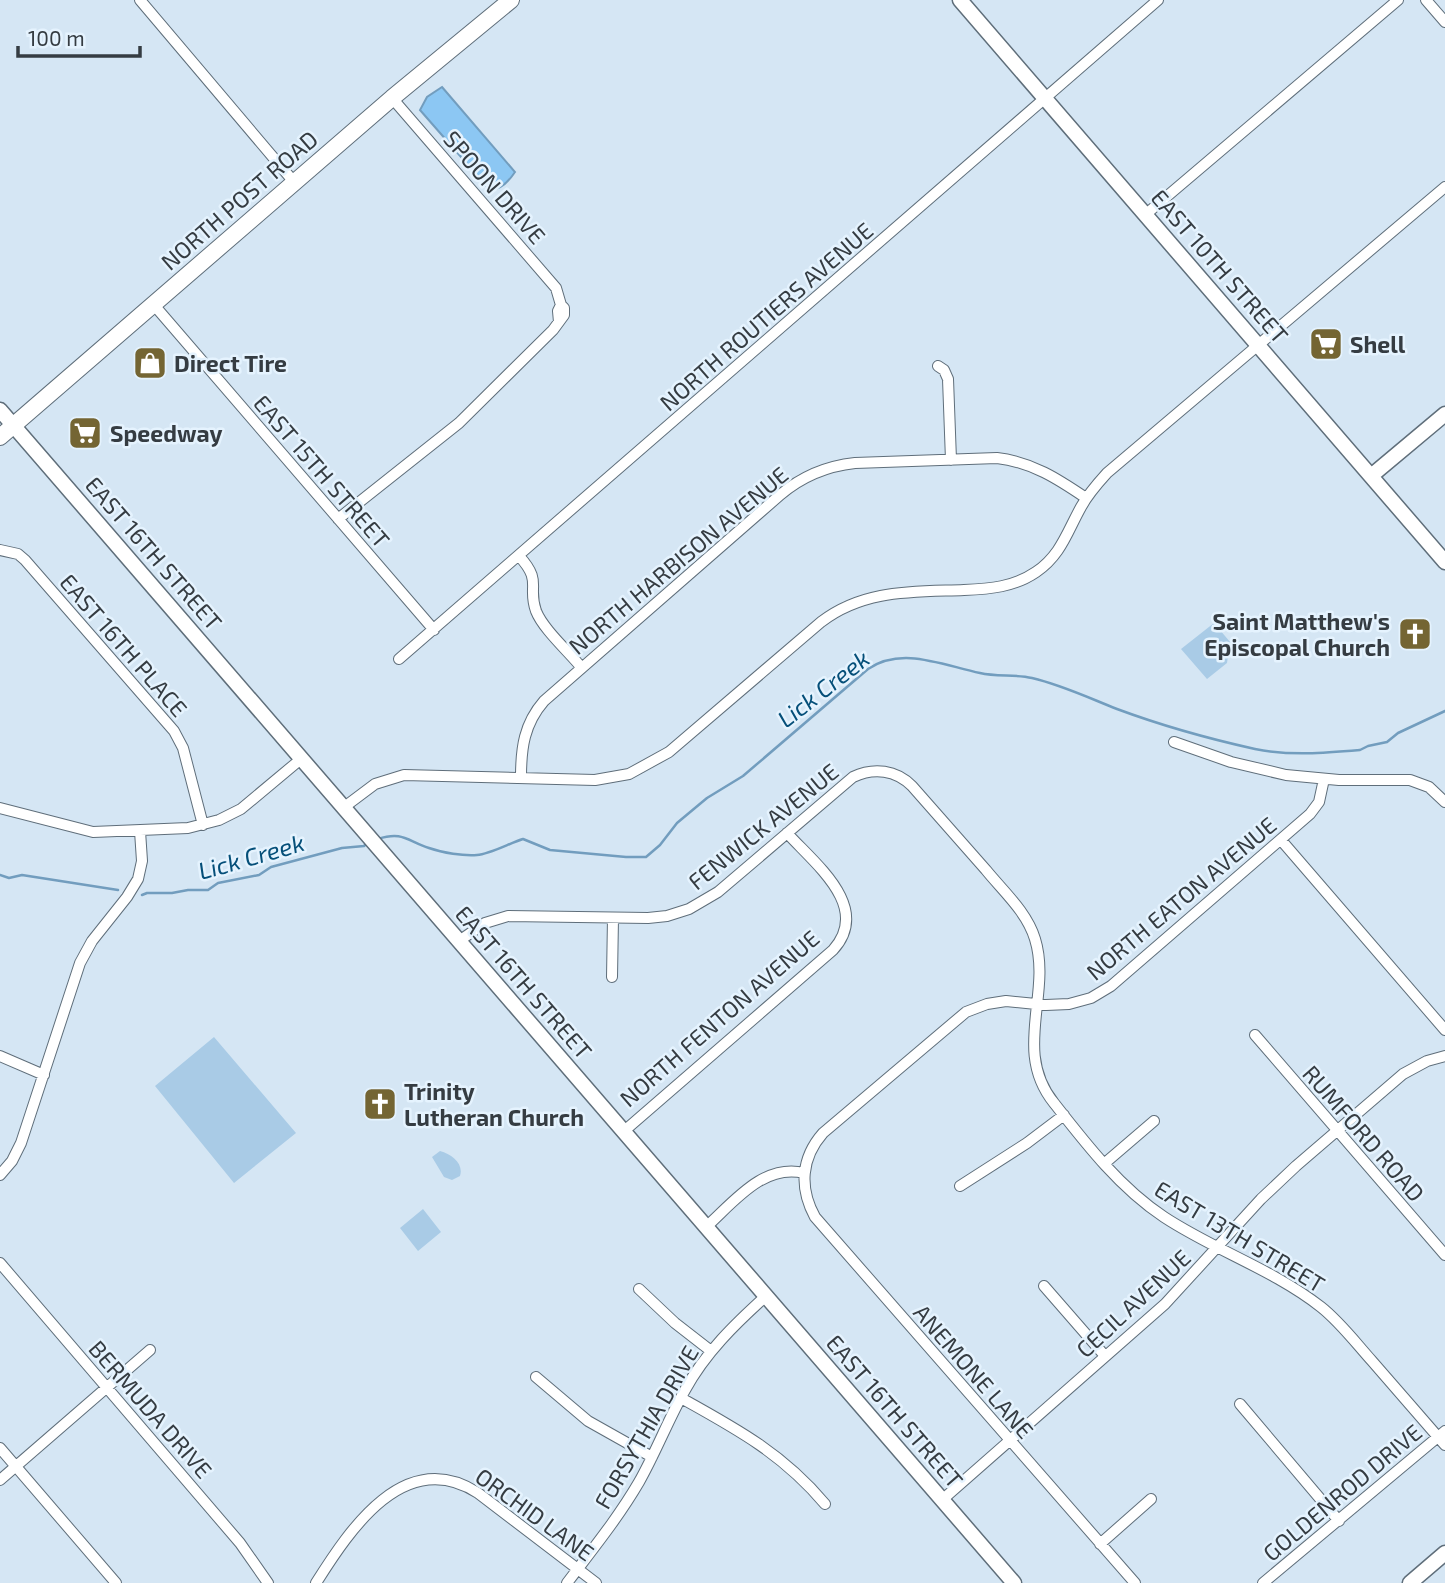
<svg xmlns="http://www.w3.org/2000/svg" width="1445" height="1583" viewBox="0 0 1445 1583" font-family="'Exo 2',sans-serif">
<rect width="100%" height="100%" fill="#d5e6f4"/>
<path fill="#a9cbe6" d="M1214,623L1236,649L1228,656L1227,663L1207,679L1181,649Z
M214,1037L296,1133L234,1183L155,1086Z
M440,1151C452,1154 464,1164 460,1176L452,1180L444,1177L432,1157Z
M423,1209L441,1232L418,1251L400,1228Z"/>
<path fill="#8cc7f3" stroke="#729dbe" stroke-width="2" d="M442,87L515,172C509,181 500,191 489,189L420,110L427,97Z"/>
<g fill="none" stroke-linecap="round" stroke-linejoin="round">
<path stroke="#729dbe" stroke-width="2.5" d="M378,839C403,831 407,841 429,848C443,853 463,856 477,855C490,854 510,843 523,839L550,850L626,857H646L660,845L677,823L707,798L743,776L868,669C902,646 942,665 980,673C997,677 1015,674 1032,678C1062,685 1089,698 1117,709C1160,725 1210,739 1255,749C1290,756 1325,753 1360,750L1368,746L1387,742L1398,733L1445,711
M0,875L9,878L22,875L118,890
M142,895L147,893H172L188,890H208L218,883L259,875L271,867L342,848L364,846L368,842"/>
<defs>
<path id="street" d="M140,0L294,182
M1426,0L1445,22
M392,98L556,288L561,305
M1145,215L1398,0
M154,305L434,630
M938,366L944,370L948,379L951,460
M338,519L459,423L553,330L564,315V308L561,305L558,311L559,322
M0,550L18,554L25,560L174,731L183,748L203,825
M519,556C543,582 527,586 536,611C543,629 569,652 581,667
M399,659L1158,0
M1174,742L1231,762L1286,775L1339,780H1410L1429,787L1445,802
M521,777C521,748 524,724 544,701L780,495C801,477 827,466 855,463L997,458C1032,462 1058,479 1086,498
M0,808L93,832L188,828L219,820L241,809L301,759
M343,808L375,784L404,775L595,780L629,774L669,752L821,622C864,589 913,592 964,590C990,589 1014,587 1036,572C1061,555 1067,532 1081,507C1088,494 1097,484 1107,473L1445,187
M1281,840L1445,1030
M459,941L485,923L508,916L648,918L667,916L689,909L718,892L853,777C874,767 896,770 912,786C937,814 961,842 986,870C1003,891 1027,912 1035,939C1052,994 1012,1051 1054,1103C1086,1144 1120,1188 1164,1217C1214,1250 1274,1270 1321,1307C1340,1322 1355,1342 1372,1361C1396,1389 1421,1417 1445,1445
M612,977L613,918
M1255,1035L1445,1255
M0,1056L44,1075
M623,1132L833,950C872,907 815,864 787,833
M1105,1163L1154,1121
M0,1175L12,1161L21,1143L80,963L92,941L127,897L138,879L142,861L140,831
M960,1186L1027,1143L1064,1115
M706,1227C733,1203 763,1163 804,1173
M0,1263L240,1543L268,1583
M1044,1286L1105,1356
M639,1289L675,1323L711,1351
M536,1377L588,1421L652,1457
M681,1398C737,1429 783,1454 825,1504
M1240,1404L1339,1521
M0,1448L116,1583
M0,1480L150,1350
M942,1500L1165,1304L1261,1199L1296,1166L1403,1074L1427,1061L1445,1056
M1100,1544L1151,1499
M316,1583C350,1529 405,1446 478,1493L596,1583
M567,1583C592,1550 618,1518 639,1482C656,1452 668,1420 685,1390C705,1353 735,1324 766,1296
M1135,1583L815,1217C799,1188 801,1158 823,1133L966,1012L987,1004L1006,1001L1046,1005L1069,1004L1091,998L1111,986L1310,814L1319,802L1324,779
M1263,1583L1445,1431"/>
<path id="secondary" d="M960,0L1445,562
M0,410L1014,1583
M1371,476L1445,414
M1410,1583L1445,1553"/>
<path id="primary" d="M0,437L392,98L511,0"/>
</defs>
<use href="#street" stroke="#5f6e7a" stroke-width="12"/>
<use href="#secondary" stroke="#5f6e7a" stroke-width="17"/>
<use href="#primary" stroke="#5f6e7a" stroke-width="18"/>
<use href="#street" stroke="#fff" stroke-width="10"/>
<use href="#secondary" stroke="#fff" stroke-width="14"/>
<use href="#primary" stroke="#fff" stroke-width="16"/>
</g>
<defs>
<symbol id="supermarket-square" viewBox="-11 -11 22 22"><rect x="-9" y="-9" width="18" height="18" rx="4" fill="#746533" stroke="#e5f3fe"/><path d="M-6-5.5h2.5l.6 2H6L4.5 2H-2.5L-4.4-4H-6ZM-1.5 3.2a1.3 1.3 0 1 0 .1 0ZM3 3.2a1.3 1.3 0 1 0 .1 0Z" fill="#fff"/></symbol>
<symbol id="shop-square" viewBox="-11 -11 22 22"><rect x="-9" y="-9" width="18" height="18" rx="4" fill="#746533" stroke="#e5f3fe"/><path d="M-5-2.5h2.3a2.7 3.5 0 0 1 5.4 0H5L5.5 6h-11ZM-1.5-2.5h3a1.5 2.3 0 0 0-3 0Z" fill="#fff"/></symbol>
<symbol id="church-square" viewBox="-11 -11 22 22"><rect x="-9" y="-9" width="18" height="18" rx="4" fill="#746533" stroke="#e5f3fe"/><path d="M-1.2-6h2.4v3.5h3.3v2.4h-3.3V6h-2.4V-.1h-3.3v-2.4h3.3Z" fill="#fff"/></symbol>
</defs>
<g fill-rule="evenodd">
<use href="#supermarket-square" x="1307" y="325" width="38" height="38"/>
<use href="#shop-square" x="131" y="344" width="38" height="38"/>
<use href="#supermarket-square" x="66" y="414" width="38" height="38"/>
<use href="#church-square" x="1396" y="615" width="38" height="38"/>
<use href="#church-square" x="361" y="1085" width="38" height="38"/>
</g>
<g text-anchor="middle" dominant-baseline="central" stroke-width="5" stroke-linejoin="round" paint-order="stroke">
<g font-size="23" fill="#353c42" stroke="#e5f3fe">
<text transform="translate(495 187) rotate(49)">SPOON DRIVE</text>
<text transform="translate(239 200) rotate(-41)">NORTH POST ROAD</text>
<text transform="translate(1220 266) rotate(49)">EAST 10TH STREET</text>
<text transform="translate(766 316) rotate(-41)">NORTH ROUTIERS AVENUE</text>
<text transform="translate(322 471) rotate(49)">EAST 15TH STREET</text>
<text transform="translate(154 553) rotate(49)">EAST 16TH STREET</text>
<text transform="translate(678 560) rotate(-40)">NORTH HARBISON AVENUE</text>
<text transform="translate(124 645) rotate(49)">EAST 16TH PLACE</text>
<text transform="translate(763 826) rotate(-39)">FENWICK AVENUE</text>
<text transform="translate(1181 898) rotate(-40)">NORTH EATON AVENUE</text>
<text transform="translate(524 982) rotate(49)">EAST 16TH STREET</text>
<text transform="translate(719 1018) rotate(-41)">NORTH FENTON AVENUE</text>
<text transform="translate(1364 1133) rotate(49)">RUMFORD ROAD</text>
<text transform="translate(1240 1236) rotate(31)">EAST 13TH STREET</text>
<text transform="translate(1133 1303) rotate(-43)">CECIL AVENUE</text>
<text transform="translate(974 1371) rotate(49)">ANEMONE LANE</text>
<text transform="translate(151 1409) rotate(49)">BERMUDA DRIVE</text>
<text transform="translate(895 1411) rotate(49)">EAST 16TH STREET</text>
<text transform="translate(646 1427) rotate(-60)">FORSYTHIA DRIVE</text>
<text transform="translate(1342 1492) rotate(-40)">GOLDENROD DRIVE</text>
<text transform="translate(535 1514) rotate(36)">ORCHID LANE</text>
</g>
<g font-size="23" font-weight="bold" fill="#353c42" stroke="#e5f3fe" text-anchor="start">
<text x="1350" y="344">Shell</text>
<text x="174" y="363">Direct Tire</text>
<text x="110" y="433">Speedway</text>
<text x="1390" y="621" text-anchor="end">Saint Matthew's<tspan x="1390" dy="26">Episcopal Church</tspan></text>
<text x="404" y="1091">Trinity<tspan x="404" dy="26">Lutheran Church</tspan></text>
</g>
<g font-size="24" font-style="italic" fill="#054f79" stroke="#e5f3fe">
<text transform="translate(823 688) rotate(-38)">Lick Creek</text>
<text transform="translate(251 856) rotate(-16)">Lick Creek</text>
</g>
</g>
<path d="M18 46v10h122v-10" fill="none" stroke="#353c42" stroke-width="3.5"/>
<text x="28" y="46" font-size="21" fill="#353c42" stroke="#e5f3fe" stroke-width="5" paint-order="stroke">100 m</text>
</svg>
